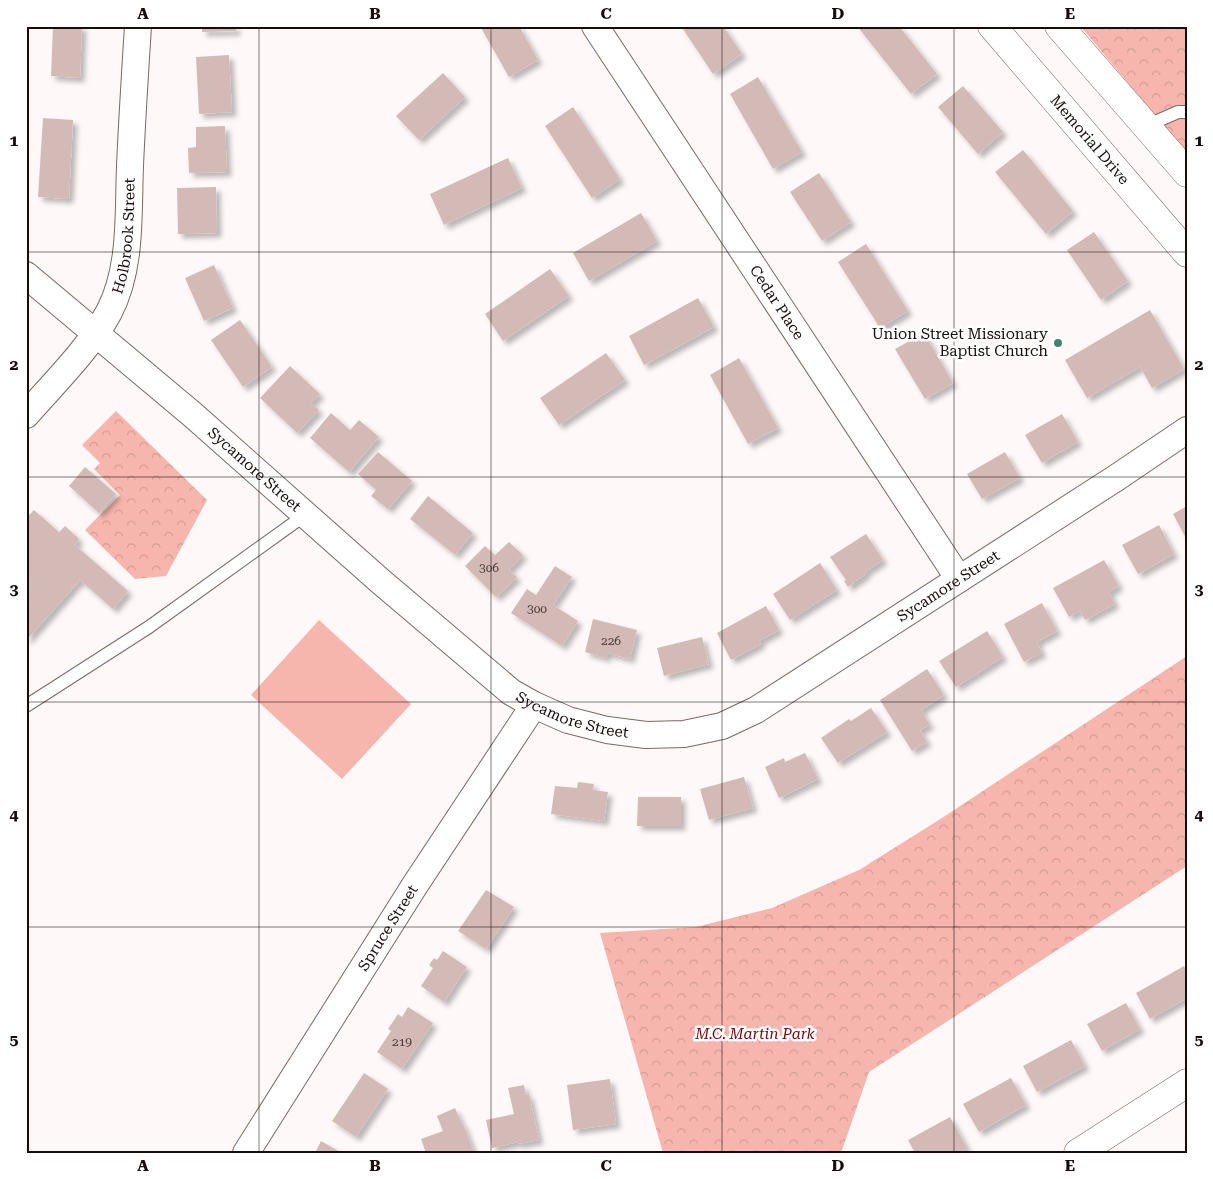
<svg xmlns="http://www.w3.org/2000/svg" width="1213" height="1179" viewBox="0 0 1213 1179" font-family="'Roboto Serif',serif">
<defs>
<pattern id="forest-crowns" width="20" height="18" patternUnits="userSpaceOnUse" patternTransform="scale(1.25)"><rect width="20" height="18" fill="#f7b6ad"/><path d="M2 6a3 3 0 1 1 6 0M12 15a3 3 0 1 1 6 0" fill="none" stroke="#d39b94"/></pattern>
<filter id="shadow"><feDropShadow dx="4.5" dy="4.5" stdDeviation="2.5" flood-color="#0004"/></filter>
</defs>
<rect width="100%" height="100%" fill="#fef9f8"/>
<path fill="#f7b6ad" d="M319,620L411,704L342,779L251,695Z"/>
<path fill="url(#forest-crowns)" d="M1080,26H1187V153Z
M116,411L207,500L166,576L135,579L85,530L120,495L94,469L100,463L82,445Z
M1187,656V866L869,1072L841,1153H663L600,933L696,927L772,908L859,870L942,818Z"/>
<path fill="#d4bab6" filter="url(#shadow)" d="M53,26H82L80,78L51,76Z
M202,26H236V31L202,32Z
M480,26H519L538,60L509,77Z
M681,26H723L742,54L713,74Z
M857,26H899L937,74L911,94Z
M229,55L232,112L199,114L196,57Z
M443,73L465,97L419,140L396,116Z
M758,77L802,152L773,169L730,94Z
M963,86L1003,132L978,154L938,107Z
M573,107L620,179L592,198L545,126Z
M43,118L73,120L69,199L38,197Z
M225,126L227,172L189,173L188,148L196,147V127Z
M1023,150L1073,211L1046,234L995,172Z
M508,158L522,188L444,225L430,194Z
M819,173L851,222L822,241L790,192Z
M216,187L217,233L178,234L177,188Z
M641,213L657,241L589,281L573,253Z
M1094,232L1128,281L1101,300L1067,250Z
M866,244L908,311L880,328L838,262Z
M214,265L233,308L204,321L185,278Z
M550,269L569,296L503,341L485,314Z
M698,298L714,327L644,365L629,336Z
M1150,310L1184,369L1152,388L1140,367L1087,398L1065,360Z
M240,320L272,367L243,387L211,340Z
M924,333L953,383L925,399L895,349Z
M606,353L625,380L559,425L540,398Z
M739,358L778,428L748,444L710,375Z
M290,366L320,394L311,403L319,410L297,433L260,398Z
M331,413L350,430L359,420L379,437L349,472L310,438Z
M1062,414L1078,442L1042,463L1025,435Z
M378,452L412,481L388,509L371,496L376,490L358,474Z
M1005,452L1020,478L982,499L967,474Z
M85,467L116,494L99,513L69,486Z
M428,496L473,533L455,555L410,519Z
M1187,506V540L1173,514Z
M34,510L59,532L65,526L79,539L75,545L128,591L113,609L80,580L26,641V518Z
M1159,525L1174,554L1138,574L1122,545Z
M866,534L883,560L865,572L866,574L848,587L844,581L846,580L830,557Z
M509,542L523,555L509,570L517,577L496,597L465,566L485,546L495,555Z
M1104,560L1119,586L1109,592L1115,604L1085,620L1080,611L1069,617L1053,588Z
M820,563L837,590L790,620L773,594Z
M555,566L572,577L553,605L578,621L562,646L511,613L527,589L536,595Z
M1042,603L1057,631L1037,642L1042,653L1024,662L1004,624Z
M766,606L779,630L759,641L761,644L731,660L717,633Z
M593,619L637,630L630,659L607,653L606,658L585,652Z
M987,631L1003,657L956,687L939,661Z
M702,637L709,664L664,676L657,648Z
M927,669L944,695L921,710L930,725L920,730L927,742L912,751L880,700Z
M871,708L887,732L838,763L821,738L849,719L851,721Z
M805,753L818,779L779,798L765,767L784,758L785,762Z
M744,777L753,808L709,820L700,789Z
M578,782L594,784L593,790L608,792L604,821L551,814L555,786L577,788Z
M638,797H681V826H637Z
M486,890L514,907L486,949L458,931Z
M443,951L467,967L444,1002L421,986L433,968L429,965L434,958L437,960Z
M1184,966L1187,972V998L1150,1019L1136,993Z
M1126,1003L1140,1029L1102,1051L1087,1024Z
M408,1007L433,1023L402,1069L377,1052L391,1031L388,1029L398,1014L402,1017Z
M1071,1040L1085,1066L1037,1092L1023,1066Z
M364,1073L388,1089L356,1137L332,1121Z
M1011,1078L1026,1105L979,1132L963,1104Z
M610,1079L616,1124L573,1130L567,1085Z
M524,1085L526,1095L529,1094L539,1140L518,1144V1142L492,1148L486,1120L514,1114L508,1088Z
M455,1108L462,1124H463L474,1153H426L421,1139L443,1131L437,1116Z
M950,1117L967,1148L958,1153H915L908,1140Z
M321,1141L342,1153H315Z"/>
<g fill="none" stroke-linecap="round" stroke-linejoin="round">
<defs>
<path id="lane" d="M1146,126L1178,112H1187
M26,706L149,627L305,515"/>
<g id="street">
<path id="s1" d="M595,26L959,579"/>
<path id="s2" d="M26,275L193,415L379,580L511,692L534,705L568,720L607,730L646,735L684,734L722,726L756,710L1116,478L1187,430"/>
<path id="s3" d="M26,415C54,383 89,349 109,312C132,268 128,214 130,166C132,120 135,73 138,26"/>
<path id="s4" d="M246,1153L415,885L534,705"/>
</g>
<g id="secondary">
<path id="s5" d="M992,26L1187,253"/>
<path d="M1059,26L1187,173"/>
<path d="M1078,1153L1187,1083"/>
</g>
</defs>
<use href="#lane" stroke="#7e6764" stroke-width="14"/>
<use href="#street" stroke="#7e6764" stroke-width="28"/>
<use href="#secondary" stroke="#7e6764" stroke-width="29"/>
<use href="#lane" stroke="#fff" stroke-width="12"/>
<use href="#street" stroke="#fff" stroke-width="26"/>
<use href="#secondary" stroke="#fff" stroke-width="28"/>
</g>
<path fill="none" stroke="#160d0c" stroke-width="1" stroke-opacity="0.55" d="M259,26V1153M491,26V1153M722,26V1153M954,26V1153M26,252H1187M26,477H1187M26,702H1187M26,927H1187"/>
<circle fill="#408374" stroke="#fff" stroke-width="2" cx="1058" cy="343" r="5"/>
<g text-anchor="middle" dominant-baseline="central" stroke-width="5" stroke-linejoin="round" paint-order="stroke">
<g font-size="12" fill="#463836">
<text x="489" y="568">306</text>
<text x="537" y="609">300</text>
<text x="611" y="641">226</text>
<text x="402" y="1042">219</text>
</g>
<g font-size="15" fill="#160d0c" stroke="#fff">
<text stroke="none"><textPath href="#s5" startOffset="150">Memorial Drive</textPath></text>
<text stroke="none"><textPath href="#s3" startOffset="211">Holbrook Street</textPath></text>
<text stroke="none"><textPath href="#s1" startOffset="331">Cedar Place</textPath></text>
<text stroke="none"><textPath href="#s2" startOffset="300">Sycamore Street</textPath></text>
<text stroke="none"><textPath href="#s2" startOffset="1126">Sycamore Street</textPath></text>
<text stroke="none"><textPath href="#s2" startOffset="706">Sycamore Street</textPath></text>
<text stroke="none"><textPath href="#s4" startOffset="266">Spruce Street</textPath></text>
</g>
<g font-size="15" fill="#160d0c" stroke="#fff" text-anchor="end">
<text x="1048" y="334">Union Street Missionary<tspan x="1048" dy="17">Baptist Church</tspan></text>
</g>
<g font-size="15" font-style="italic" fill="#760608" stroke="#fff">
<text x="755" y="1034">M.C. Martin Park</text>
</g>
</g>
<rect width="1213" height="1179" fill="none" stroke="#ffffff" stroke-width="55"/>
<rect x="28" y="28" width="1158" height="1124" fill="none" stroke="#160d0c" stroke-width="2"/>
<g font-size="16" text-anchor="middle" font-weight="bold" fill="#160d0c">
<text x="143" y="19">A</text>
<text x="375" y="19">B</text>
<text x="606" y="19">C</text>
<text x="838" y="19">D</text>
<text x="1070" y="19">E</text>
<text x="14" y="146">1</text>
<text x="1199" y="146">1</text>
<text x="14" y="370">2</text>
<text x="1199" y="370">2</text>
<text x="14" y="595">3</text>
<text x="1199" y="595">3</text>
<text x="14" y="820">4</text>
<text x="1199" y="820">4</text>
<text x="14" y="1045">5</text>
<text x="1199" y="1045">5</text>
<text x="143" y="1171">A</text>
<text x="375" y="1171">B</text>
<text x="606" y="1171">C</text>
<text x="838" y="1171">D</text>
<text x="1070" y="1171">E</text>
</g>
</svg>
